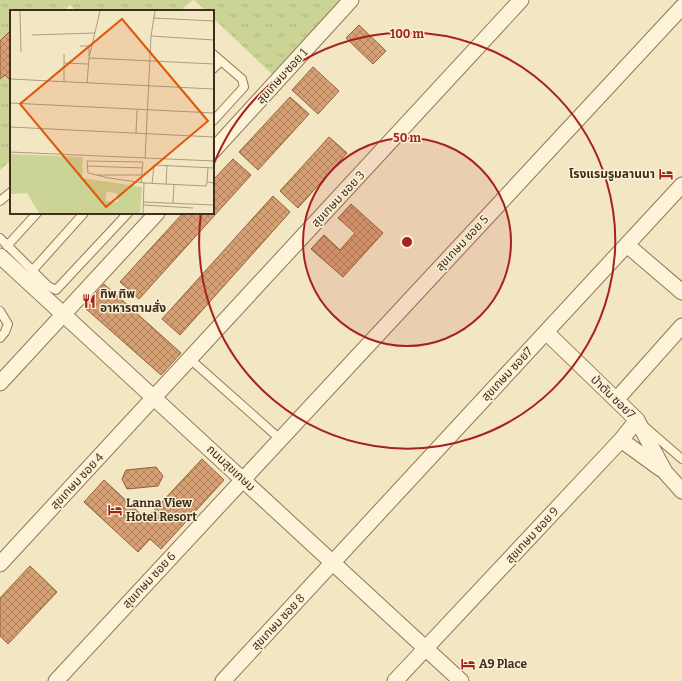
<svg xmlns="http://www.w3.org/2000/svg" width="682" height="681" viewBox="0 0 682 681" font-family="Bitter,'Noto Sans Thai',serif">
<defs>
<pattern id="grass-tufts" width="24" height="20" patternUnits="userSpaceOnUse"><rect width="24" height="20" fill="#cbd395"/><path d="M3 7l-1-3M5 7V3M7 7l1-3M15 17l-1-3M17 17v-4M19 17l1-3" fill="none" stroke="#afb580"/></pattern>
<pattern id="building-cross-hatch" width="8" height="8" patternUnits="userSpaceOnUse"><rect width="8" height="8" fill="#d69f74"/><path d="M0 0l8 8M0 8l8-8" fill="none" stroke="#af825f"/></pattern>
</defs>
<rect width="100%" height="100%" fill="#f3e6c3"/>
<path fill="url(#grass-tufts)" d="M0,0H193L180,11H76L70,5L63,11H11V30L0,41Z
M194,0H340L273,75L213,18V11H206Z
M5,75L11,81V160L0,170V79Z"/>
<path fill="url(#building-cross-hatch)" stroke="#935f39" d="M359,25L386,51L373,64L346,38Z
M11,30V81L5,75L0,79V41Z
M313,67L339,91L318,114L292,90Z
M290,97L309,114L258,170L239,152Z
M329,137L347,153L298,208L280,191Z
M233,159L251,175L139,299L120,282L183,213H213V180Z
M273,196L290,212L180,335L162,319Z
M351,204L383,233L343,277L311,249L324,235L340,250L355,233L338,218Z
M104,284L181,353L161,375L84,307Z
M202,459L224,480L161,549L150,539L138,552L84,502L104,480L146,519Z
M156,467L163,476L158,486L127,489L122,479L126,470Z
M30,566L57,592L8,644L0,636V598Z"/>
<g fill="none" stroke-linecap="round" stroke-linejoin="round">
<defs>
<path id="lane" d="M213,54L242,79L244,87L213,121
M213,69L221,61
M0,201L11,192
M0,238L48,286L56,290L128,213
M7,246L37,213
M32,271L84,213
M0,311L8,324L5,332L0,338
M190,359L280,439
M645,427L682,459"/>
<path id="street" d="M213,151L351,0
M627,245L682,292
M0,256L461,681
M546,332L637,420L665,472L682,491
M0,383L157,213
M616,400L682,326
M621,440L661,469
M0,564L521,0
M56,681L682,7
M223,681L682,185
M395,681L621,440L637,420"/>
</defs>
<use href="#lane" stroke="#907757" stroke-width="10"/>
<use href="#street" stroke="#907757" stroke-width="17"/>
<use href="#lane" stroke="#fdf3d8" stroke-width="8"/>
<use href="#street" stroke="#fdf3d8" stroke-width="15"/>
</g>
<circle cx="407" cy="242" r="104" fill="#a7211f" fill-opacity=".12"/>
<g fill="none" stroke="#a7211f" stroke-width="2">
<circle cx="407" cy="242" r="104"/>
<path d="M213 166A208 208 0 1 1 201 213"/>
</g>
<defs>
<symbol id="hotel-bare" viewBox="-9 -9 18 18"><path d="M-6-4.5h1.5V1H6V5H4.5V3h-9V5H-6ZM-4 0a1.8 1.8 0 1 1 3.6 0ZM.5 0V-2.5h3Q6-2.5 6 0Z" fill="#a7211f" stroke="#faf0d4" stroke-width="2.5" paint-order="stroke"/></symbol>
<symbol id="restaurant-bare" viewBox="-9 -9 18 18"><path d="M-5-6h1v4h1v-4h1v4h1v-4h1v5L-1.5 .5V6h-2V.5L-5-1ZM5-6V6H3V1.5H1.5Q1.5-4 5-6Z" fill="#a7211f" stroke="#faf0d4" stroke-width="2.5" paint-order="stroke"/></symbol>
</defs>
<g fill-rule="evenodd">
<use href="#hotel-bare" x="656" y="164" width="20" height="20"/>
<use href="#restaurant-bare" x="79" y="291" width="20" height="20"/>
<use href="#hotel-bare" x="105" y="500" width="20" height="20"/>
<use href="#hotel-bare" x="458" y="654" width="20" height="20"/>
</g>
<g text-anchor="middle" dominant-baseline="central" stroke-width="3" stroke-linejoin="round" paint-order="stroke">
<g font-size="12" fill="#3f2e1d" stroke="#faf0d4">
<text transform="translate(282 76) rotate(-48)">สุขเกษม ซอย 1</text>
<text transform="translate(338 199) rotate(-47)">สุขเกษม ซอย 3</text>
<text transform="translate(462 243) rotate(-47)">สุขเกษม ซอย 5</text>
<text transform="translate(507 374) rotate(-47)">สุขเกษม ซอย7</text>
<text transform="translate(613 397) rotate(44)">ป่าตัน ซอย7</text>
<text transform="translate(231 468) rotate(43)">ถนนสุขเกษม</text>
<text transform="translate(77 481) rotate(-47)">สุขเกษม ซอย 4</text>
<text transform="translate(532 535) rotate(-47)">สุขเกษม ซอย 9</text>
<text transform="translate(149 580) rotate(-47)">สุขเกษม ซอย 6</text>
<text transform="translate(278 622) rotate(-47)">สุขเกษม ซอย 8</text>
</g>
<g font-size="12" font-weight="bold" fill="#3f2e1d" stroke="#faf0d4" text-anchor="start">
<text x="655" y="174" text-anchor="end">โรงแรมรูมลานนา</text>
<text x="100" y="294">ทิพ ทิพ<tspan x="100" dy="14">อาหารตามสั่ง</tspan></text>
<text x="126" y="503">Lanna View<tspan x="126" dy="14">Hotel Resort</tspan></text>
<text x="479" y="664">A9 Place</text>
</g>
</g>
<g transform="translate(10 10)">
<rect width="204" height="204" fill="#f3e6c3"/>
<path d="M0,144L73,147L72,168L132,177L130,203H29L17,183L0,184ZM96,182L107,183L108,192L96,191Z" fill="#cbd395" fill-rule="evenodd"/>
<path fill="none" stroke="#ab9c81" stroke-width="1" d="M10,1L11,42M143,8L204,11M22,25L85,23M141,26L204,30M70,36H79V46M79,48L204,54M54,53L78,54M0,69L204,79M54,72V44M77,73L79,48L90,1M0,93L204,103M0,117L204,127M126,123L127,100M0,142L204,151M135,149L141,26L145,1M77,156L133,158M87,165H132M197,172L198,157M131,173L133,152L77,151L78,163L99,168L134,173L196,176L197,172L204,173M142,174L144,155L204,158M156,174L157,155M133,192L204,195M163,193L164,175M133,195L183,198M133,203L134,172"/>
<path fill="#e0570d" fill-opacity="0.15" stroke="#e0570d" stroke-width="2" d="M112,9L198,111L96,197L10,94Z"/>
<rect width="204" height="204" fill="none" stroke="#3f2e1d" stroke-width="2"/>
</g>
<circle cx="407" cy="242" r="6" fill="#a7211f" stroke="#faf0d4" stroke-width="2"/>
<g font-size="12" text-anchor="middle" font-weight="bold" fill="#a7211f" stroke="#faf0d4" stroke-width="3" stroke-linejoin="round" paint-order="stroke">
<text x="407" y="38">100 m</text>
<text x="407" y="142">50 m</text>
</g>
</svg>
